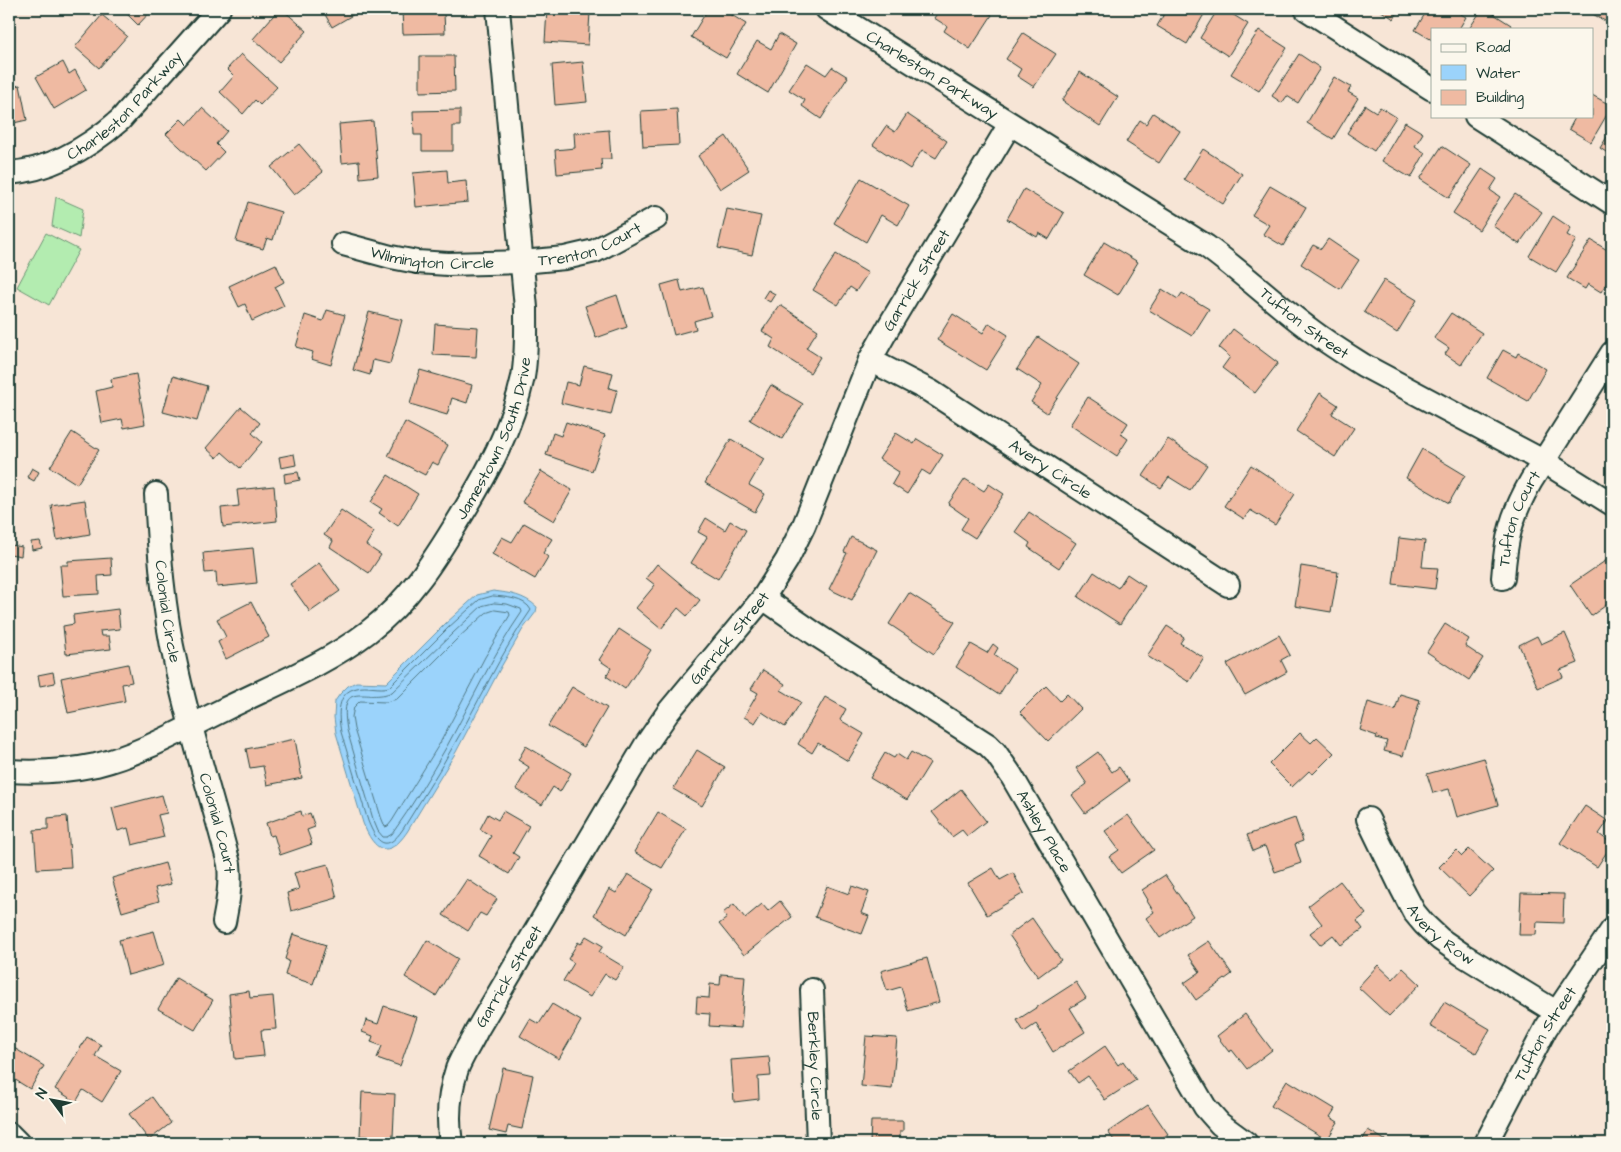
<svg xmlns="http://www.w3.org/2000/svg" width="1621" height="1152" viewBox="0 0 1621 1152" font-family="'Architects Daughter',sans-serif">
<rect width="100%" height="100%" fill="#f7e5d6"/>
<filter id="ink" filterUnits="userSpaceOnUse"><feTurbulence type="fractalNoise" baseFrequency=".02" numOctaves="2"/><feDisplacementMap in="SourceGraphic" scale="10" xChannelSelector="R" yChannelSelector="G"/><feConvolveMatrix kernelMatrix="1 2 1 2 8 2 1 2 1" color-interpolation-filters="sRGB"/></filter>
<g filter="url(#ink)">
<path fill="#b3ecb0" stroke="#699472" d="M56,197L83,209L79,238L52,226Z
M46,233L79,250L49,305L17,287Z"/>
<path fill="#9bd3fb" stroke="#6997ab" d="M493,591C510,593 524,595 537,607L536,612L523,629L501,667L456,752L407,832C388,860 374,851 363,823L336,733L334,717L335,701L340,694L348,686L356,682L386,683L445,624L477,595Z"/>
<g fill="none" stroke-linecap="round" stroke-linejoin="round">
<path stroke="#517984" stroke-width="1" d="M493,596C505,597 525,598 531,610C500,654 478,704 451,750C436,777 419,803 403,829C387,853 377,844 368,821L341,732C338,716 336,692 357,688C367,685 379,690 389,687L448,628L479,600Z
M494,603L507,604L521,609L522,612C493,654 472,701 447,746C430,776 412,806 392,834L387,837H383L378,831L373,819L347,730C338,676 367,704 392,692L453,633L482,606Z
M495,610L509,612L510,615L485,657L440,743L392,821L388,826L385,827L381,817L354,729L352,717L354,707L360,701L386,702L397,699L458,638L486,613Z"/>
</g>
<path fill="#efbaa2" stroke="#1f3d34" d="M122,9H153L138,25Z
M279,9H282L307,31L279,62L253,39Z
M322,9H363L332,27Z
M402,9H451V14H444L445,33L403,34Z
M671,9H685L682,15Z
M708,9H729L727,12L746,24L726,58L691,37Z
M940,9H982L992,15L970,49L944,31L947,26L934,18Z
M1167,9H1207L1187,44L1157,26Z
M1218,9H1224L1248,24L1228,56L1200,38Z
M1378,9H1400L1394,19Z
M1403,9H1416L1412,15Z
M1428,9H1452L1466,17L1459,29H1432V40L1415,30Z
M1482,9H1486L1511,25L1509,29H1469Z
M1594,9H1612V25L1591,13Z
M547,10L590,12L588,45L545,42Z
M102,15L127,36L99,68L75,47Z
M1259,30L1287,48L1259,91L1231,74Z
M1023,33L1056,54L1034,87L1017,76L1021,69L1006,59Z
M779,34L796,44L768,93L737,74L757,41L771,49Z
M241,54L277,87L260,105L255,100L243,114L220,92L234,76L227,69Z
M1299,54L1320,68L1298,103L1287,96L1282,103L1272,96Z
M420,56H454L455,91L420,92Z
M63,62L69,74L75,70L86,90L54,109L36,77Z
M583,62L587,102L555,105L552,65Z
M807,63L826,75L832,67L848,77L821,119L802,106L805,100L789,90Z
M1080,72L1118,97L1100,126L1062,101Z
M1334,77L1351,87L1348,92L1358,98L1333,139L1307,123Z
M20,85L27,120L9,124V87Z
M1592,95L1612,106L1591,142L1569,129L1576,116H1592Z
M1365,105L1376,112L1380,107L1396,117L1374,151L1347,133Z
M202,108L227,131L216,144L224,152L206,171L166,134L181,119L187,125Z
M677,109L679,145L643,147L641,111Z
M460,110V126H453V151H422V135H414L413,111Z
M1153,113L1180,131L1159,163L1126,142L1140,120L1146,124Z
M907,114L947,141L936,158L922,150L910,169L873,145L886,126L895,132Z
M373,121L378,176L360,178L359,161L342,163L339,124Z
M1405,122L1423,133L1415,146L1425,153L1411,178L1382,161Z
M1612,129V156L1600,148Z
M609,130L611,159H601L602,170L557,174L555,150L575,148L574,133Z
M726,136L749,170L720,189L698,156Z
M299,144L323,172L294,195L271,167Z
M1442,146L1471,165L1449,198L1420,179Z
M1203,149L1242,174L1223,204L1184,179Z
M1482,169L1497,179L1490,190L1500,197L1479,230L1453,213Z
M447,170L448,183L466,181L468,202L416,207L413,173Z
M861,178L909,206L898,225L881,215L866,242L834,223Z
M1270,186L1306,207L1283,246L1263,234L1269,225L1252,215Z
M1024,189L1064,213L1049,239L1039,233L1037,237L1007,219Z
M1515,194L1542,212L1519,244L1493,226Z
M248,202L281,212L273,240L267,238L263,249L236,241Z
M727,209L761,216L752,255L718,248Z
M1553,216L1571,228L1567,235L1576,240L1556,272L1529,256Z
M1328,239L1359,260L1340,289L1301,264L1313,245L1321,249Z
M1591,240L1612,253V274L1601,292L1588,284L1585,289L1567,278Z
M1104,242L1138,262L1118,295L1084,275Z
M836,254L868,273L856,291L850,287L838,305L813,290Z
M276,264L284,282L275,287L284,306L252,321L245,304L239,307L229,286Z
M679,280L682,292L703,287L711,316L694,321L696,329L674,335L661,285Z
M1384,280L1417,300L1397,333L1364,312Z
M1162,289L1178,299L1182,293L1209,309L1192,336L1149,310Z
M768,290L775,294L770,302L763,298Z
M617,295L627,327L596,338L585,306Z
M780,305L818,330L806,348L820,357L810,373L770,347L774,339L762,331Z
M327,310L345,315L331,365L311,359L313,352L296,347L305,315L323,321Z
M369,312L402,320L390,364L373,360L370,375L353,370Z
M1451,313L1482,333L1461,365L1445,354L1449,348L1434,338Z
M953,314L983,333L989,323L1008,335L986,370L937,340Z
M435,324L478,327L476,357L433,355Z
M1233,329L1278,363L1255,393L1222,368L1230,357L1219,348Z
M1038,337L1079,364L1047,413L1031,402L1042,385L1017,369Z
M1503,350L1516,357L1518,353L1546,369L1528,401L1487,378Z
M584,366L613,373L609,388L617,390L611,415L561,403L566,382L579,385Z
M420,370L472,385L467,403L452,398L447,415L410,404Z
M136,374L145,424L124,428L122,419L102,423L96,391L112,387L111,379Z
M173,376L207,386L197,421L163,412Z
M771,385L803,404L782,439L750,420Z
M1320,393L1338,405L1332,414L1354,428L1335,457L1296,431Z
M1088,397L1128,423L1121,434L1128,439L1117,456L1070,425Z
M241,407L260,423L252,433L262,442L240,468L222,452L217,458L206,448Z
M405,422L448,445L438,465L432,462L425,475L388,456Z
M566,422L605,435L592,471L546,455L553,433L561,436Z
M72,432L99,450L77,484L50,467Z
M896,433L914,444L917,439L943,455L930,475L922,470L907,494L892,484L899,472L879,459Z
M731,439L764,459L749,485L765,494L755,512L705,483Z
M1168,439L1207,465L1190,490L1169,477L1161,488L1143,476Z
M1422,449L1465,475L1449,503L1406,478Z
M294,454L296,465L281,468L279,457Z
M1251,465L1295,494L1275,525L1250,510L1244,519L1224,506Z
M32,468L39,472L34,481L27,477Z
M541,471L572,490L554,521L522,502Z
M298,472L300,480L285,483L284,474Z
M388,475L418,494L398,526L379,513L382,509L371,502Z
M965,479L984,491L989,484L1004,494L975,538L961,529L968,518L948,504Z
M274,486L277,521L223,527L221,508L239,506L237,490Z
M85,500L90,534L57,540L51,505Z
M341,510L374,532L366,545L381,555L369,573L330,547L333,541L324,535Z
M1029,512L1076,543L1059,568L1028,547L1030,543L1015,532Z
M706,518L725,530L730,521L746,530L718,579L691,563L707,537L698,532Z
M524,523L552,539L543,553L548,557L535,579L492,554L502,537L512,542Z
M851,537L877,550L852,600L829,589L847,553L844,552Z
M1399,538L1425,541L1422,567L1438,568L1435,589L1393,584Z
M40,541L42,548L32,550L31,542Z
M11,545L22,547L21,556L10,554Z
M253,548L257,583L217,587L216,572L205,573L203,553Z
M111,558L112,575L98,576L99,594L63,596L60,565H68V561Z
M1608,559L1612,565V601L1591,616L1570,585Z
M319,563L340,591L310,612L290,584Z
M657,564L700,600L687,616L678,608L661,629L636,608L655,585L646,578Z
M1301,566L1338,572L1331,612L1295,606Z
M1094,572L1118,588L1127,574L1145,586L1120,624L1078,597Z
M909,593L955,622L934,654L889,624Z
M251,602L269,637L226,659L218,642L226,637L217,619Z
M118,609L120,629L100,631L101,636H109L111,649L66,654L63,626L74,624L73,615Z
M1445,624L1469,639L1465,646L1483,658L1469,680L1427,652Z
M1167,626L1184,637L1180,643L1204,658L1189,682L1147,656Z
M619,629L651,650L625,689L606,676L611,668L599,660Z
M1565,633L1578,663L1560,670L1563,677L1538,688L1519,645L1537,636L1541,644Z
M1279,635L1290,655L1281,660L1287,672L1245,695L1227,664Z
M971,644L987,653L993,644L998,648L994,655L1015,669L999,695L956,667Z
M128,664L132,682L122,684L125,701L68,713L61,678Z
M763,670L785,684L781,690L801,702L785,727L762,712L755,723L744,717L758,693L751,689Z
M53,672L55,683L40,686L38,675Z
M1046,686L1060,701L1067,694L1081,709L1048,741L1020,712Z
M572,687L607,708L584,747L548,726Z
M1400,694L1420,700L1403,756L1384,751L1387,741L1376,738L1377,736L1360,730L1368,702L1395,710Z
M825,697L846,709L840,720L864,734L848,761L818,743L812,753L798,744Z
M1300,733L1311,743L1317,737L1334,753L1313,774L1309,771L1292,787L1269,764Z
M295,739L302,778L267,785L263,766L250,768L246,749Z
M526,746L571,773L560,792L553,787L542,805L516,789L529,767L518,760Z
M697,750L725,767L702,806L673,789Z
M911,752L930,763L907,800L870,778L885,753L894,758L897,754L906,760Z
M1098,752L1112,772L1119,767L1129,781L1085,813L1072,795L1087,784L1076,768Z
M1484,758L1498,805L1457,817L1449,789L1433,793L1427,774Z
M961,789L986,821L967,836L962,830L952,837L932,812Z
M162,795L167,813L158,815L164,837L132,845L128,828L118,831L112,808Z
M1585,806L1608,821L1599,834L1612,844L1597,867L1560,843Z
M301,811L302,816L310,813L315,827L307,830L312,844L280,855L274,835L270,836L266,823Z
M503,811L529,826L513,853L519,857L509,874L479,856L491,836L480,829L488,814L498,820Z
M658,812L686,829L662,868L634,852Z
M1128,815L1154,850L1121,873L1109,857L1119,850L1105,831Z
M67,816L71,867L37,869L34,830L48,829V818Z
M1295,818L1303,841L1295,844L1301,863L1275,872L1265,846L1253,851L1247,835Z
M1469,849L1493,871L1469,896L1439,867L1456,850L1462,856Z
M165,863L171,884L155,888L159,901L122,912L112,878Z
M328,864L337,898L291,911L287,893L299,889L294,873Z
M993,868L1000,880L1013,873L1024,893L987,915L968,883Z
M628,874L653,889L626,935L594,915L609,889L616,893Z
M1165,875L1193,916L1160,938L1146,918L1154,912L1147,901L1148,900L1142,890Z
M467,879L497,899L486,916L480,913L468,931L443,915Z
M1340,881L1366,914L1357,921L1363,929L1341,945L1333,935L1320,945L1310,933L1322,924L1308,906Z
M827,886L849,894L852,886L869,892L861,913L869,916L862,934L815,917Z
M1521,893L1564,894L1563,923L1537,922L1536,935H1519Z
M780,901L792,917L744,955L719,924L727,918L723,913L734,904L745,918L762,904L768,911Z
M1032,918L1061,960L1038,977L1009,935Z
M154,931L164,965L128,975L119,940Z
M293,934L326,945L313,984L285,975L289,961L285,959Z
M586,936L603,946L599,952L624,967L615,980L605,974L590,997L563,981L574,963L568,959L578,942L581,944Z
M427,940L458,959L436,996L405,977Z
M1209,941L1232,974L1196,1000L1184,983L1200,972L1188,955Z
M927,958L939,1002L908,1011L901,987L887,991L881,971Z
M1378,965L1393,979L1403,968L1420,984L1389,1016L1358,987Z
M721,974L745,976L741,1028L709,1026L710,1014L696,1013L697,997L709,998L710,984L720,985Z
M176,978L213,1000L195,1030L158,1009Z
M1076,982L1086,998L1070,1008L1085,1032L1053,1052L1036,1024L1024,1032L1017,1020Z
M249,991L250,998L273,996L276,1029L261,1030L264,1056L235,1059L229,994Z
M1444,1002L1490,1029L1476,1053L1430,1026Z
M552,1004L581,1021L559,1059L520,1036L530,1019L539,1024Z
M384,1006L417,1017L400,1066L377,1058L382,1046L371,1042L373,1036L362,1032L366,1020L378,1024Z
M1245,1014L1272,1050L1247,1069L1232,1050L1229,1052L1217,1036Z
M866,1036L897,1038L892,1089L861,1086Z
M87,1037L101,1045L95,1056L121,1071L102,1102L83,1090L76,1102L55,1089Z
M9,1045L44,1066L30,1089L9,1076Z
M1105,1046L1118,1065L1123,1061L1136,1080L1105,1100L1088,1076L1078,1083L1069,1071Z
M769,1057L771,1076L758,1077L759,1099L734,1102L731,1060Z
M503,1068L533,1075L522,1129L508,1126L506,1134L489,1130Z
M1287,1080L1335,1109L1330,1117L1338,1122L1327,1140L1271,1106Z
M362,1092L395,1094L393,1137L360,1136Z
M152,1097L171,1123L149,1140L129,1114Z
M1148,1105L1168,1134L1161,1139L1164,1143H1116L1108,1132Z
M871,1121H903V1131H900V1143H870Z
M1368,1130L1390,1143H1361Z
M725,1139L772,1142V1143H725Z"/>
<g fill="none" stroke-linecap="round" stroke-linejoin="round">
<defs>
<g id="minor">
<path id="s1" d="M827,9L1206,246C1242,272 1273,302 1308,328C1326,342 1344,353 1363,365L1543,461L1612,504"/>
<path d="M1306,9L1432,89"/>
<path d="M1476,116L1612,203"/>
<path id="s2" d="M9,173C51,170 89,147 120,120L219,9"/>
<path id="s3" d="M343,244L391,257L417,262L448,264L522,262L565,258L595,251L656,218"/>
<path id="s4" d="M870,360L930,391L1228,585"/>
<path id="s5" d="M156,494C159,551 163,609 176,665C190,732 212,797 229,864C231,884 228,902 224,922"/>
<path id="s6" d="M1503,578C1506,538 1511,516 1531,481L1612,353"/>
<path id="s7" d="M763,598L818,636L988,745L995,752L1011,775L1205,1107L1220,1124L1246,1143"/>
<path id="s8" d="M9,771C39,773 67,771 96,765C139,755 184,729 223,710C271,686 325,665 368,632C409,601 435,559 461,516C488,472 512,428 523,377C527,354 526,331 526,308L498,9"/>
<path id="s9" d="M1368,819L1402,889L1414,912L1424,924L1440,939L1463,955L1556,1012"/>
<path id="s10" d="M812,990L818,1143"/>
<path d="M9,1134L18,1143"/>
<path id="s11" d="M451,1143C447,1118 449,1093 457,1069C462,1056 471,1043 477,1030L645,746L669,711L763,598L787,560L804,525L870,360L892,321L1010,124"/>
<path id="s12" d="M1486,1143L1546,1028L1612,930"/>
</g>
</defs>
<use href="#minor" stroke="#1f3d34" stroke-width="26"/>
<use href="#minor" stroke="#fbf7ec" stroke-width="22"/>
</g>
</g>
<g text-anchor="middle" dominant-baseline="central" stroke-width="5" stroke-linejoin="round" paint-order="stroke">
<g font-size="16" fill="#1f3d34" stroke="#fbf7ec">
<text stroke="none"><textPath href="#s1" startOffset="124">Charleston Parkway</textPath></text>
<text stroke="none"><textPath href="#s2" startOffset="138">Charleston Parkway</textPath></text>
<text stroke="none"><textPath href="#s3" startOffset="252">Trenton Court</textPath></text>
<text stroke="none"><textPath href="#s3" startOffset="91">Wilmington Circle</textPath></text>
<text stroke="none"><textPath href="#s11" startOffset="992">Garrick Street</textPath></text>
<text stroke="none"><textPath href="#s1" startOffset="572">Tufton Street</textPath></text>
<text stroke="none"><textPath href="#s8" startOffset="626">Jamestown South Drive</textPath></text>
<text stroke="none"><textPath href="#s4" startOffset="211">Avery Circle</textPath></text>
<text stroke="none"><textPath href="#s6" startOffset="62">Tufton Court</textPath></text>
<text stroke="none"><textPath href="#s5" startOffset="118">Colonial Circle</textPath></text>
<text stroke="none"><textPath href="#s11" startOffset="586">Garrick Street</textPath></text>
<text stroke="none"><textPath href="#s5" startOffset="336">Colonial Court</textPath></text>
<text stroke="none"><textPath href="#s7" startOffset="372">Ashley Place</textPath></text>
<text stroke="none"><textPath href="#s9" startOffset="139">Avery Row</textPath></text>
<text stroke="none"><textPath href="#s11" startOffset="181">Garrick Street</textPath></text>
<text stroke="none"><textPath href="#s12" startOffset="124">Tufton Street</textPath></text>
<text stroke="none"><textPath href="#s10" startOffset="76">Berkley Circle</textPath></text>
</g>
</g>
<rect width="1621" height="1152" fill="none" stroke="#fbf7ec" stroke-width="30"/>
<rect x="15" y="15" width="1591" height="1122" fill="none" stroke="#1f3d34" stroke-width="2" filter="url(#ink)"/>
<rect x="1431" y="28" width="162" height="90" fill="#fbf7ec" stroke="#a3ada2"/>
<rect x="1441" y="44" width="25" height="8" fill="#fbf7ec" stroke="#a3ada2"/>
<text x="1476" y="52" font-size="15" fill="#1f3d34">Road</text>
<rect x="1441" y="65" width="25" height="15" fill="#9bd3fb" stroke="#a3ada2"/>
<text x="1476" y="78" font-size="15" fill="#1f3d34">Water</text>
<rect x="1441" y="90" width="25" height="15" fill="#efbaa2" stroke="#a3ada2"/>
<text x="1476" y="102" font-size="15" fill="#1f3d34">Building</text>
<g transform="translate(52 1100) rotate(302)" stroke="#fbf7ec" stroke-width="4" paint-order="stroke">
<path d="M0-4L9 19L0 12L-9 19Z" fill="#1f3d34"/>
<text y="-8" font-size="14" font-weight="bold" text-anchor="middle" fill="#1f3d34">N</text>
</g>
</svg>
